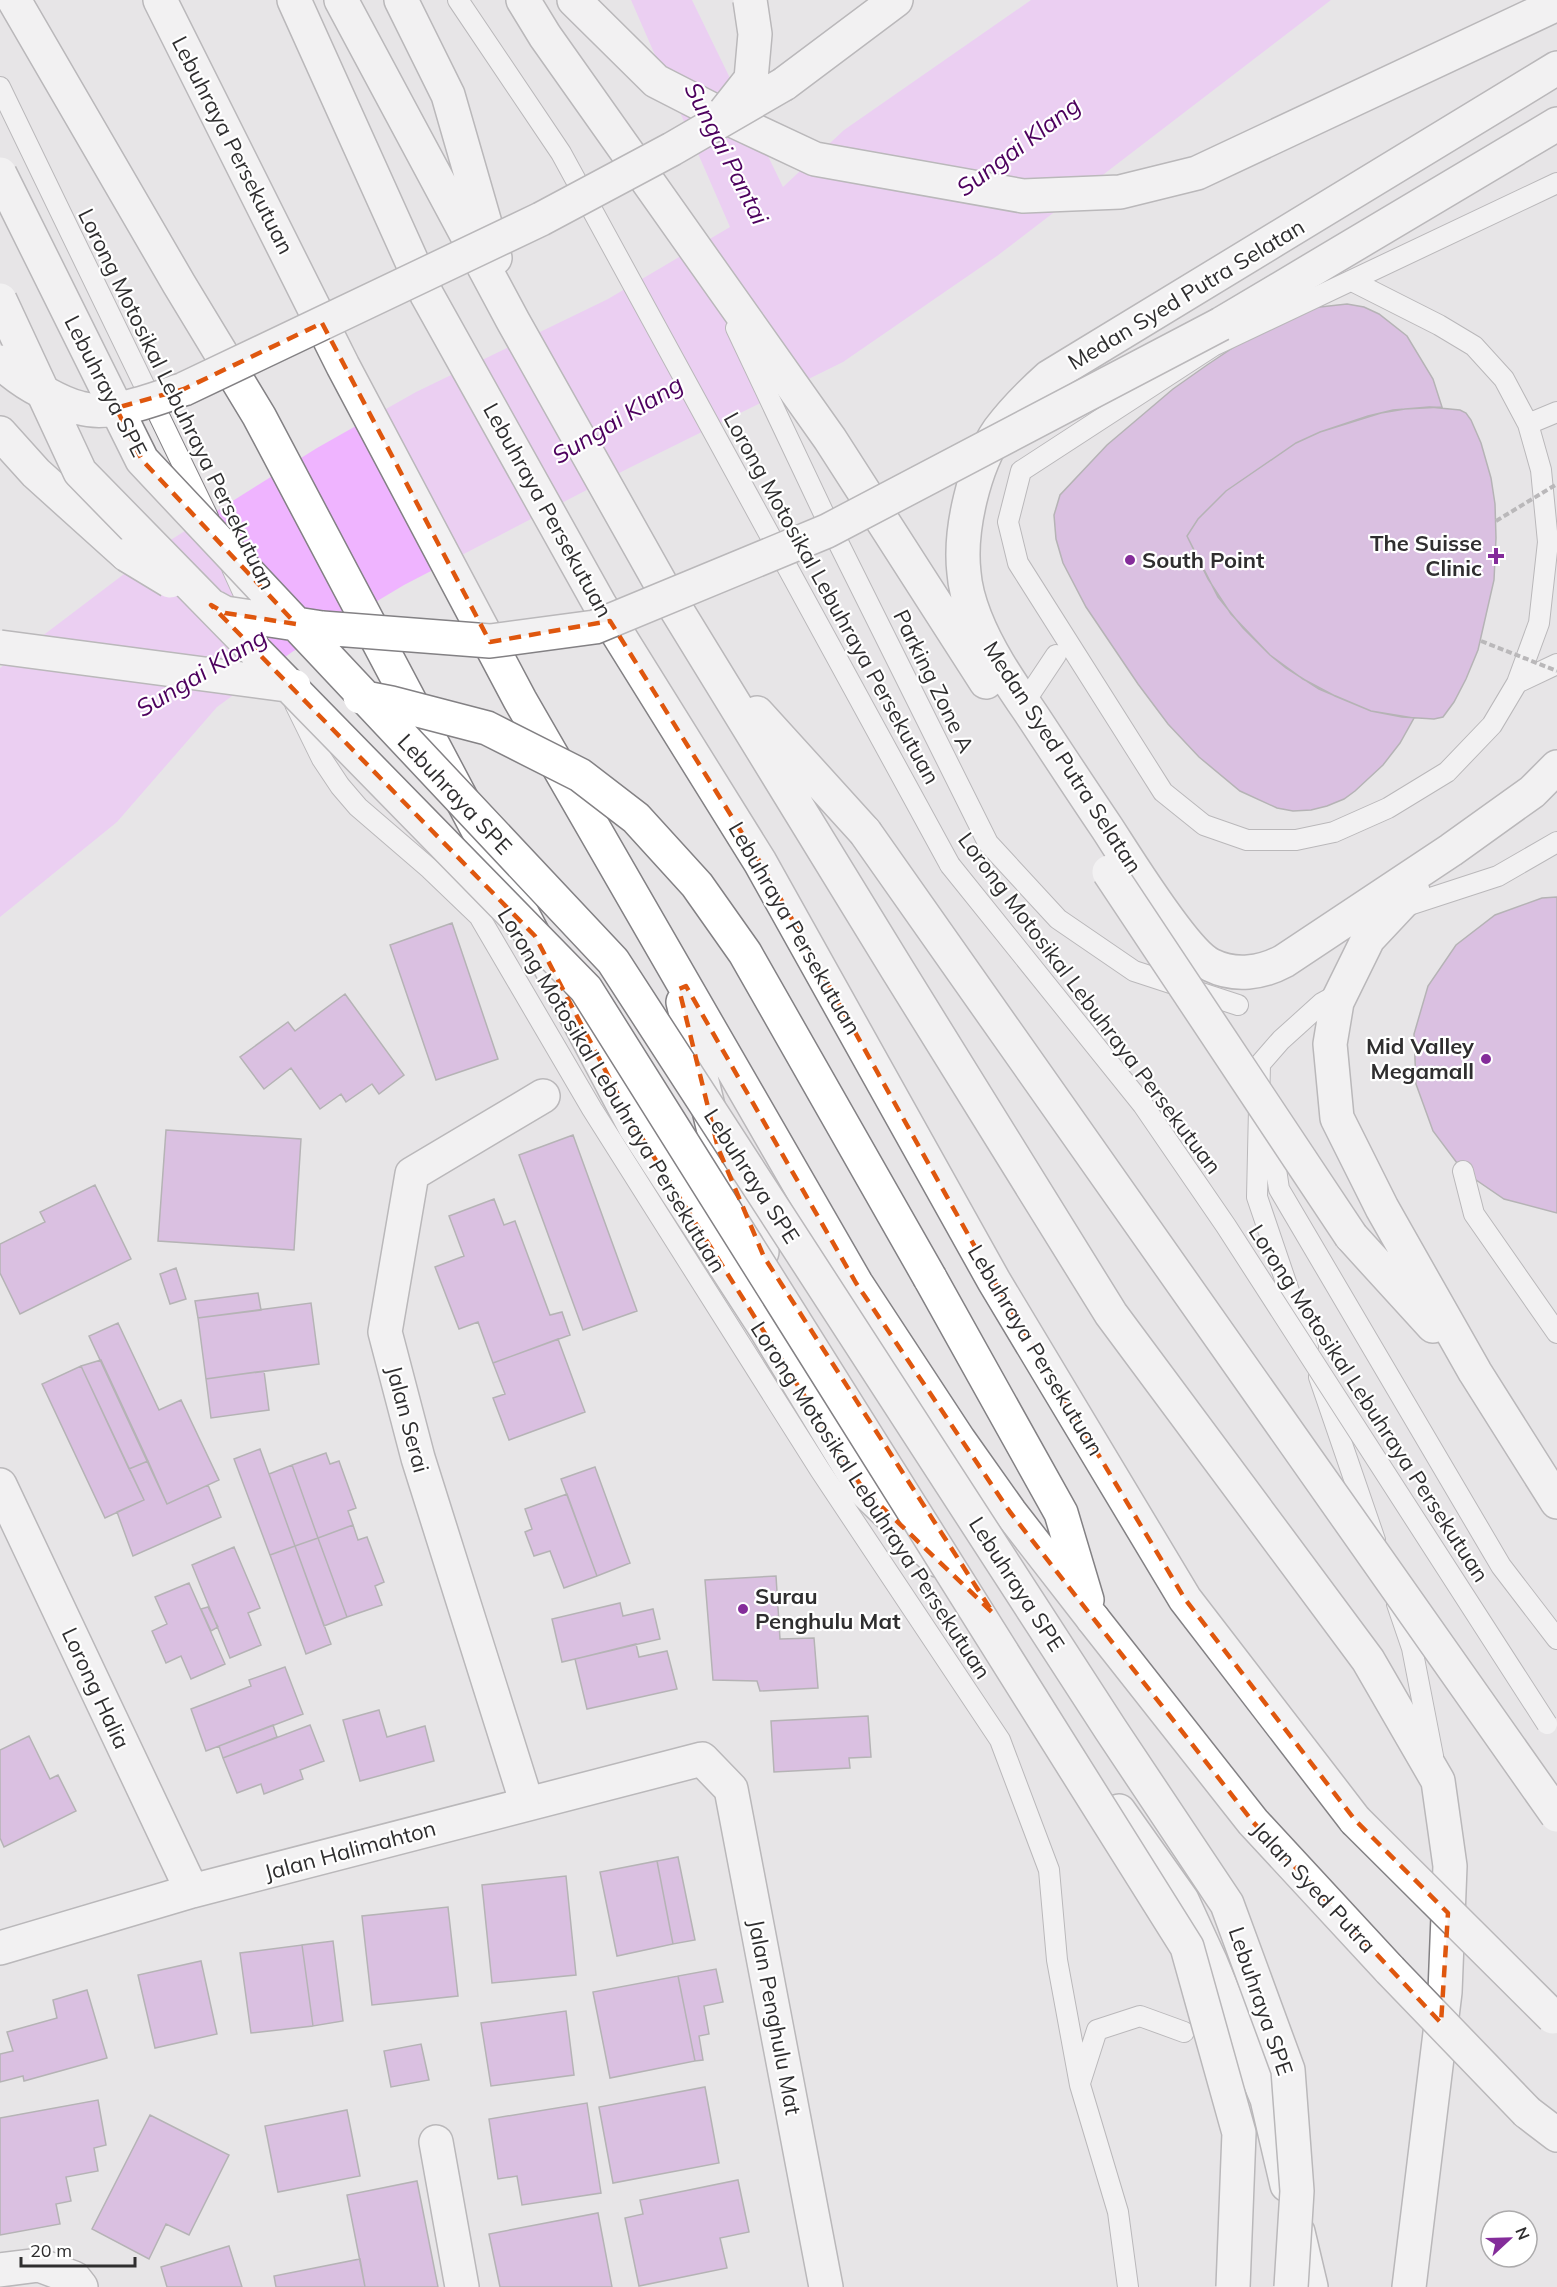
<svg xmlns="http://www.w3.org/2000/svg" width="1557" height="2287" viewBox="0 0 1557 2287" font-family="Mulish,sans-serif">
<rect width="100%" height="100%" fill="#e7e5e7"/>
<path fill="#efb4ff" d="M631,0H692L783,187L844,130L1031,0H1331L997,256L843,362L629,468L404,585L292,652L217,707L117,822L0,917V668L161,546L317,448L416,392L608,299L730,227Z"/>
<path fill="#cb92da" stroke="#787678" stroke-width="1.5" d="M1347,304L1364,307L1379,314L1407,336L1433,379L1442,407L1405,409L1381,413L1320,432L1296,443L1226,491L1198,519L1187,536L1218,597L1243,628L1270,655L1303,679L1335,696L1371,711L1414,718L1400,743L1383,765L1355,791L1344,799L1327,806L1311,810L1293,811L1277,808L1240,791L1199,757L1168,724L1138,684L1086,607L1063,563L1056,539L1054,515L1060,495L1107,445L1173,389L1207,365L1249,337L1311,308Z
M1429,407L1460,410L1466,413L1471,420L1481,443L1491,478L1495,504L1496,538L1494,580L1478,650L1466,679L1454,702L1443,717L1434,719L1402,717L1371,711L1319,689L1286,668L1270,655L1231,614L1208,579L1187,536L1198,519L1226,491L1296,443L1320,432L1368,416L1393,410Z
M1557,897V1213L1504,1199L1463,1171L1433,1131L1416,1084L1414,1034L1428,986L1456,945L1495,915L1542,898Z
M452,923L498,1059L436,1080L390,945Z
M345,994L404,1075L379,1094L372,1084L346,1102L341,1094L320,1109L291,1068L264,1089L240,1057L288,1022L295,1031Z
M166,1130L301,1139L294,1250L158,1241Z
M573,1135L637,1311L583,1330L519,1155Z
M95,1185L131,1259L20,1314L0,1273V1244L45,1222L40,1212Z
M494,1199L504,1225L515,1221L550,1315L562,1312L570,1335L493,1363L478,1322L459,1329L435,1267L464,1256L449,1216Z
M176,1268L186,1299L170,1304L160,1274Z
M258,1293L261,1310L198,1318L195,1301Z
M311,1303L319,1364L206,1379L198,1318Z
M118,1323L159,1410L181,1400L219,1480L167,1504L89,1336Z
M558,1339L585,1412L509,1440L493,1398L505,1394L493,1363Z
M101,1360L148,1461L129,1469L81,1366Z
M81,1366L144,1500L105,1518L42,1384Z
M264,1371L269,1410L211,1418L206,1379Z
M260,1449L295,1546L270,1555L234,1459Z
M326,1453L330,1464L339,1461L356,1508L348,1511L353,1525L318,1538L292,1465Z
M148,1461L167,1504L208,1485L221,1517L133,1556L117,1512L144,1500L129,1469Z
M292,1465L318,1538L295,1546L269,1474Z
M595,1467L630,1563L597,1576L561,1479Z
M567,1494L597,1576L564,1588L550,1551L534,1556L525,1532L532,1529L525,1509Z
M353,1525L358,1540L367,1537L384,1582L375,1586L382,1605L347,1617L318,1538Z
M318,1538L347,1617L324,1626L295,1546Z
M295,1546L331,1644L306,1654L270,1555Z
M234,1547L260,1608L248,1613L261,1645L230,1658L192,1565Z
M776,1576L780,1639L814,1638L818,1688L760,1691L757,1681L713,1680L705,1580Z
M189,1583L225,1664L191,1679L181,1656L166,1663L152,1631L167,1624L155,1597Z
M620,1603L623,1616L653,1609L660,1639L562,1662L552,1619Z
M208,1607L218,1627L211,1631L201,1609Z
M636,1644L639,1657L667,1651L677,1689L587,1709L575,1659Z
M285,1667L303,1714L206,1751L191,1709L251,1686L249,1680Z
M379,1710L387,1737L425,1726L434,1761L360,1781L343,1720Z
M868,1716L871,1757L849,1758L850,1768L774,1772L771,1721Z
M273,1725L277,1737L223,1758L219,1746Z
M310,1725L324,1761L300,1770L303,1779L264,1794L261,1784L237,1793L223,1758Z
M29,1736L50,1779L58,1775L76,1811L4,1847L0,1838V1750Z
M678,1857L695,1940L673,1944L657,1861Z
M657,1861L673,1944L617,1956L600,1872Z
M566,1876L576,1975L492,1983L482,1885Z
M448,1907L458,1996L372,2005L362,1916Z
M333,1941L343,2021L313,2026L302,1945Z
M302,1945L313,2026L251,2033L240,1953Z
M201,1961L217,2034L155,2048L138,1975Z
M716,1969L723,2002L704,2006L709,2034L699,2036L703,2060L695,2061L678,1976Z
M678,1976L695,2061L610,2078L593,1992Z
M87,1990L107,2058L24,2081L23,2076L0,2082V2054L13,2051L7,2032L57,2018L53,2000Z
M566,2011L574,2075L491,2086L481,2023Z
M421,2044L429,2080L391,2087L384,2051Z
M705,2087L719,2163L613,2183L599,2107Z
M98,2100L106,2145L94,2148L98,2171L66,2177L71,2201L56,2204L60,2224L0,2235V2118Z
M587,2103L601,2193L522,2205L517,2176L498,2179L489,2119Z
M347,2110L360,2176L278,2192L265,2126Z
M150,2115L229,2155L189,2235L166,2224L149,2259L92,2229Z
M738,2180L749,2232L720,2238L727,2268L639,2286L625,2218L643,2214L640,2200Z
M417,2181L438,2287H365L347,2195Z
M598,2213L612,2287H500L489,2234Z
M229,2246L242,2287H167L161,2267Z
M360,2259L365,2287H276L274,2276Z"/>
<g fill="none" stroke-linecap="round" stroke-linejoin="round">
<defs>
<path id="lane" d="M458,0L561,153L950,865
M0,87L208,517
M1352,281L1439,325L1474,346L1504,379L1528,424L1541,470L1548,542L1539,623L1517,683L1492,725L1447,772L1388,808L1334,832L1296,840H1247L1204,825L1163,792L1018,563L1008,522L1021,471L1213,346L1557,183
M736,328L825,516L988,843L1058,919L1134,971L1238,1005
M1528,424L1557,412
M232,568L257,623
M1517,683L1557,664
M1024,703L1056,655
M295,704L322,759L340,786L358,807L430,869L479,916L592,1109L820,1470L1000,1740L1049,1870L1057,1960L1080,2085L1118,2212L1128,2287
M1403,907L1498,876L1557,842
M1269,1123L1279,1189L1501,1566L1557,1639
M1463,1171L1474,1214L1557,1333
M1308,1347L1257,1197L1260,1064L1281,1040L1322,1003L1333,997
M1319,1377L1375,1540
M1397,1604L1412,1648L1433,1756
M1080,2083L1097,2030L1140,2016L1184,2032"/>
<path id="street" d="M14,0L179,284L259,416L635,1127L764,1326L863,1489L937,1560
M784,84L896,0
M0,1485L192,1891
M527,1804L418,1458L385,1332L412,1174L543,1096
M0,1948L192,1891L702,1759L731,1789L826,2287
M436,2142L462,2287
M0,2270L39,2265L74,2278L81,2287"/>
<path id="secondary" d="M523,0L545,36L830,439L986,682
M1557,68L1049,377C1030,394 1014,410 999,430C974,466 959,530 964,573C965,587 970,604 975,617C989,653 1011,684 1032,715C1057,753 1082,791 1107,828C1126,857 1184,952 1211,965C1235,977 1262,973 1284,961L1451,850L1532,792L1557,767
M1413,891L1368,939L1337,1002L1330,1044L1337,1118L1382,1208L1475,1372L1557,1502
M1351,1236L1433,1326"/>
<path id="primary" d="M1093,1619L1253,1822L1390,1970
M1527,2112L1557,2135"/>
<path id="highway" d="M160,0L343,366L520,700L856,1283L959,1440L1010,1512L1093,1619
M294,0L427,295L600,605L760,862L994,1281L1185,1599L1355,1820
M341,0L513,321L662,586L897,969L1111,1314L1368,1660L1438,1781L1450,1866L1445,1992L1409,2287
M401,0L448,95L495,258
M574,0L656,81L734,121L815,159L1023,196L1120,192L1197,173L1557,4
M1221,324L1557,124
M0,433L36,473L127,555
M757,713L865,832
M683,1002L718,1148L762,1252
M930,1278L1061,1513L1087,1600
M1119,1811L1182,1900L1211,1963L1267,2099L1287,2185
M1298,2232L1311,2287"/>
</defs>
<use href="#lane" stroke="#838184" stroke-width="22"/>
<use href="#street" stroke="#838184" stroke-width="36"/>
<use href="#secondary" stroke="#838184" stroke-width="36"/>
<use href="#primary" stroke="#838184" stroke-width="36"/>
<use href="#highway" stroke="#838184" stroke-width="36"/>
<use href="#lane" stroke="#fff" stroke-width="20"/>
<use href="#street" stroke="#fff" stroke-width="33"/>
<use href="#secondary" stroke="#fff" stroke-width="33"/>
<use href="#primary" stroke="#fff" stroke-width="33"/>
<use href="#highway" stroke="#fff" stroke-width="33"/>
<defs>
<path id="lane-bridge" d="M950,865L1143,1105L1226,1226L1547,1724"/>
<path id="street-bridge" d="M725,112L751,79L755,34L750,0
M0,362C13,374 25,383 41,391C54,398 66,405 80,408C111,417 155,399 184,389L541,219L672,149L784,84"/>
<path id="secondary-bridge" d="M1109,872L1351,1236"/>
<path id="primary-bridge" d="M1355,1820L1553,2017
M1390,1970L1527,2112"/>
<path id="highway-bridge" d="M0,174L142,460L613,961L1111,1730L1227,1904L1288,2070L1297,2191L1291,2287
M0,300L80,472L586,989L1187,1947L1239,2133L1233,2287
M127,555L170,581
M214,607L225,613L322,628L490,641L595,627L827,531L1221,324
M0,647L294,686
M360,697L391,703L487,728L580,775L636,818L697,885L745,953L930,1278
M865,832L1557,1815"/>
</defs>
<use href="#lane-bridge" stroke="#838184" stroke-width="22" stroke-linecap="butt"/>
<use href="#street-bridge" stroke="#838184" stroke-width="36" stroke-linecap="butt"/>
<use href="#secondary-bridge" stroke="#838184" stroke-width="36" stroke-linecap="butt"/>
<use href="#primary-bridge" stroke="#838184" stroke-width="36" stroke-linecap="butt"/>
<use href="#highway-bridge" stroke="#838184" stroke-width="36" stroke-linecap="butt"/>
<path stroke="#838283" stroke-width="4" stroke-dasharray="6 3" stroke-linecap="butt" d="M1496,521L1557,484
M1481,641L1557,671"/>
<use href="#lane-bridge" stroke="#fff" stroke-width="20"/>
<use href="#street-bridge" stroke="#fff" stroke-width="33"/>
<use href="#secondary-bridge" stroke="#fff" stroke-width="33"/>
<use href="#primary-bridge" stroke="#fff" stroke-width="33"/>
<use href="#highway-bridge" stroke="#fff" stroke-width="33"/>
</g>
<path d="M0 0H1557V2287H0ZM322,323L490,642L610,621L760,862L994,1281L1185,1599L1355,1820L1448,1913L1441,2023L1253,1822L1010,1512L856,1283L686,986L679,989L718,1148L764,1257L993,1613L863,1489L635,1127L535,936L211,605L225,613L296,624L142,460L116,408L184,389Z" fill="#e7e5e7" fill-opacity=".55" fill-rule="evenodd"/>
<path fill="none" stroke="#df570e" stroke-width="4.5" stroke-dasharray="12 8" stroke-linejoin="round" d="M322,323L490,642L610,621L760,862L994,1281L1185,1599L1355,1820L1448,1913L1441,2023L1253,1822L1010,1512L856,1283L686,986L679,989L718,1148L764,1257L993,1613L863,1489L635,1127L535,936L211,605L225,613L296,624L142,460L116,408L184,389Z"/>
<g fill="#842c9a" stroke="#fff" stroke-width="2">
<path d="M1493 547h6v6h6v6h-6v6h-6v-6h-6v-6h6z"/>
<circle cx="1130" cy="560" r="6"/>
<circle cx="1486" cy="1059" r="6"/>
<circle cx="743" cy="1609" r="6"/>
</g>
<g text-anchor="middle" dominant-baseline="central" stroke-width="4.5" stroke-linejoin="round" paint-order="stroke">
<g font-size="22" fill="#2f2e2f" stroke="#fff">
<text transform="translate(233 145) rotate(63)">Lebuhraya Persekutuan</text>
<text transform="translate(1186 294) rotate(-31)">Medan Syed Putra Selatan</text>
<text transform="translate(106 386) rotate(63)">Lebuhraya SPE</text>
<text transform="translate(177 399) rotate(64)">Lorong Motosikal Lebuhraya Persekutuan</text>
<text transform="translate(548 510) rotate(61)">Lebuhraya Persekutuan</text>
<text transform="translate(832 598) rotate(61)">Lorong Motosikal Lebuhraya Persekutuan</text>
<text transform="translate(934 681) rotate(64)">Parking Zone A</text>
<text transform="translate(1063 757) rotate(57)">Medan Syed Putra Selatan</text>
<text transform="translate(455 794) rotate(47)">Lebuhraya SPE</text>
<text transform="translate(795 928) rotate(60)">Lebuhraya Persekutuan</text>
<text transform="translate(1090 1003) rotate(53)">Lorong Motosikal Lebuhraya Persekutuan</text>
<text transform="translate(612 1090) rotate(59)">Lorong Motosikal Lebuhraya Persekutuan</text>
<text transform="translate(752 1176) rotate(57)">Lebuhraya SPE</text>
<text transform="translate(1036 1350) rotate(59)">Lebuhraya Persekutuan</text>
<text transform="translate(1369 1403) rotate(57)">Lorong Motosikal Lebuhraya Persekutuan</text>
<text transform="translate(408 1419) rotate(75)">Jalan Serai</text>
<text transform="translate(871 1500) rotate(57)">Lorong Motosikal Lebuhraya Persekutuan</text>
<text transform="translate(1017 1584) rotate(57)">Lebuhraya SPE</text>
<text transform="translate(96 1688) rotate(65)">Lorong Halia</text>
<text transform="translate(350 1850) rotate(-15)">Jalan Halimahton</text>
<text transform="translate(1314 1887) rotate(47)">Jalan Syed Putra</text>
<text transform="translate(1261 2001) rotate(71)">Lebuhraya SPE</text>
<text transform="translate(775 2017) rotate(79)">Jalan Penghulu Mat</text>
</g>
<g font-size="22" font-weight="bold" fill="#2f2e2f" stroke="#fff" text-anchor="end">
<text x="1482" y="543">The Suisse<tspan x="1482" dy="25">Clinic</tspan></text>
<text x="1142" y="560" text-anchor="start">South Point</text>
<text x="1474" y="1046">Mid Valley<tspan x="1474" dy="25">Megamall</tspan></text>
<text x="755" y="1596" text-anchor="start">Surau<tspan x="755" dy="25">Penghulu Mat</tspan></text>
</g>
<g font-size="24" font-style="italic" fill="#4d015e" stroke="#fff">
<text transform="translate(1018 146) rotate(-37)">Sungai Klang</text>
<text transform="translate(727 153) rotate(63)">Sungai Pantai</text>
<text transform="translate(617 419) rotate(-31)">Sungai Klang</text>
<text transform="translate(201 672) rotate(-31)">Sungai Klang</text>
</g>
</g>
<g transform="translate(1509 2239) rotate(68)"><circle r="28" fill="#ffffff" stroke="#acabac" stroke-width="1.5"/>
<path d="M0-4.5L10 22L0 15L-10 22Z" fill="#842c9a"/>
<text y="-9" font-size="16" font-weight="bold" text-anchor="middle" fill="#2f2e2f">N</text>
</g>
<path d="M21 2257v9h114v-9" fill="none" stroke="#2f2e2f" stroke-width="3"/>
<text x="30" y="2257" font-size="18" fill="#2f2e2f" stroke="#ffffff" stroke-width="4.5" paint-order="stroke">20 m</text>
</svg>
